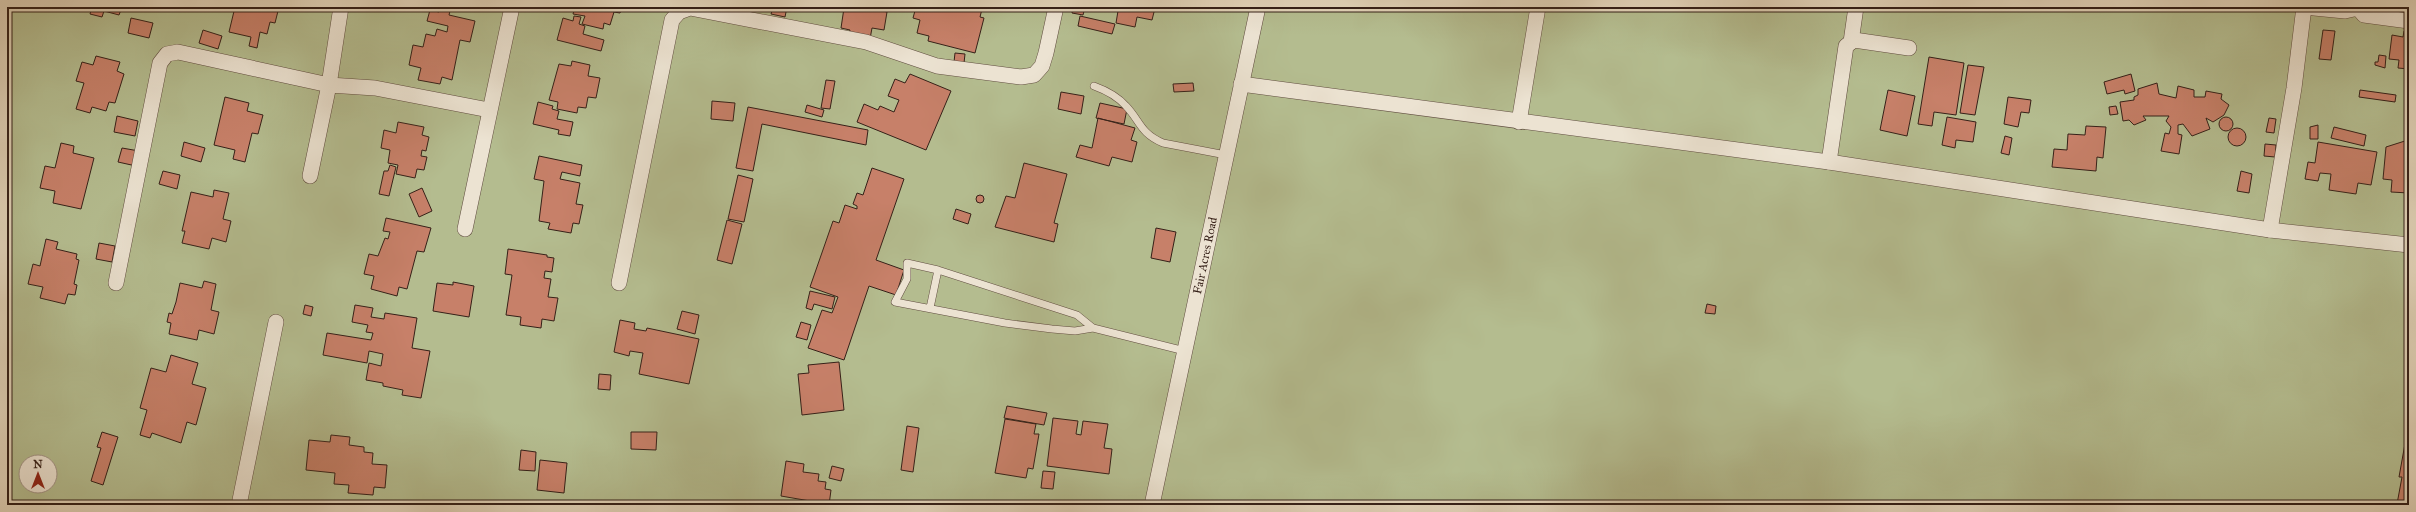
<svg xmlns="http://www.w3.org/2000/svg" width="2416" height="512" viewBox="0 0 2416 512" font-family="'IM FELL Great Primer',serif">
<rect width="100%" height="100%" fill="#e2d4ba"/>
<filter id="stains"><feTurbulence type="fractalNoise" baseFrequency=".005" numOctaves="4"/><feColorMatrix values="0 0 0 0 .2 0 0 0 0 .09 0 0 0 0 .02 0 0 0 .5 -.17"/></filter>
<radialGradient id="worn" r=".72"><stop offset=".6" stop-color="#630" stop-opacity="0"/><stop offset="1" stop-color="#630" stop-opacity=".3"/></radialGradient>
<path fill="#b4bc8f" stroke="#746e54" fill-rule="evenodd" d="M7,7H2409V505H7ZM26,462H50V486H26Z"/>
<path fill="#c78069" stroke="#352018" d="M92,7H122L119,15L104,11L102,17L90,14Z
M235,7H279L275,23L270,22L267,34L260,32L257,48L249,46L251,37L229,32Z
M575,7H622L620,13L614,12L610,25L604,23L603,29L582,24L585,16L573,14Z
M769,7H787L785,17L771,14L773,8Z
M842,7H879L878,10L887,12L884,30L872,28L870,39L849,35L850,30L841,28L844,8Z
M916,7H972L982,9L980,17L984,18L975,53L928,41L929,36L917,33L920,20L913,18Z
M1073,7H1085L1083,15L1072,13Z
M1117,7H1153L1155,8L1152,20L1137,17L1135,27L1116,23L1118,11H1116Z
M439,9L450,11L449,15L475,21L470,42L460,40L452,80L442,77L440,84L418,80L421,68L409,65L413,45L423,47L426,34L435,36L437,29L447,32L448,26L427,21L430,10L439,12Z
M574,16L581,17L579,24L585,26L583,34L604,40L601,51L557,40L563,18L573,21Z
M1080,16L1115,24L1112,34L1078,26Z
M131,18L153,23L149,38L128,33Z
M203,30L222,36L218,49L199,43Z
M2323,30L2335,31L2331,60L2319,59Z
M2404,31H2409V69L2398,68L2399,60L2389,59L2392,35L2403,37Z
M955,53L965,54L964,63L954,62Z
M2379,55L2386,56L2385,68L2375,65V62H2378Z
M96,56L120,62L117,71L124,74L115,103L109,102L106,111L92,107L90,113L76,109L84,83L76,81L82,62L93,65Z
M1929,57L1964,63L1956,115L1934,112L1932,126L1918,124Z
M572,61L590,65L588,76L600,78L596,98L588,97L586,108L578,107L577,113L557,109L558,102L549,100L559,64L571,66Z
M1968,65L1984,67L1975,115L1960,113Z
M910,74L951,91L926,150L857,122L864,104L878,110L880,106L894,112L899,100L888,96L895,79L905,83Z
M2131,74L2135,91L2125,94L2124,90L2107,94L2104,82Z
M826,80L835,81L830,109L821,108Z
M1193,83L1194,91L1174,92L1173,84Z
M2157,83L2159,94L2176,98L2178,86L2194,90V97H2205L2206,91L2222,94L2221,99L2229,105L2224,115L2213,122L2206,118L2210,129L2192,136L2183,124L2178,125V134L2182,135L2179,154L2161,151L2165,133L2169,134L2171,127L2166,121L2169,116H2143L2146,120L2134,125L2129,120L2123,121L2120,102L2134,100V97L2138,95V89Z
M1888,90L1915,96L1907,136L1880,130Z
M2360,90L2396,95L2395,102L2359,97Z
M1061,92L1084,96L1081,114L1058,109Z
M225,97L249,103L247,111L263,115L258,134L252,133L245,162L233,159L235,150L214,145Z
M2008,97L2031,100L2029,113L2021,112L2018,127L2004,124Z
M712,101L735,103L733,121L711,119Z
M538,102L553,106L552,109L559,111L557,119L573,122L570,136L558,134L559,130L533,124Z
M1100,103L1127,109L1124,124L1096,118Z
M807,105L824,110L822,117L805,112Z
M2116,106L2118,114L2110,115L2109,107Z
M748,107L868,130L866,145L762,124L753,171L736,168Z
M117,116L138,121L135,136L114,132Z
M1947,117L1976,122L1973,142L1956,140L1955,148L1942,145Z
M2219 124a7 7 0 1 1 14 0a7 7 0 1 1-14 0Z
M1098,118L1135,128L1131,140L1137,142L1132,162L1112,157L1109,166L1076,157L1080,145L1092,148Z
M2269,118L2276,119L2274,133L2266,132Z
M398,122L424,127L422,135L429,137L426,151L422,150L421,156L427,157L424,170L417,169L415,178L396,174L398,165L388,163L390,150L381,148L384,130L396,133Z
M2318,125V139H2310V127Z
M2086,126L2106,127L2103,158L2097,157L2096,171L2052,167L2054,149L2067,150L2068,134L2085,135Z
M2334,127L2366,135L2364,146L2331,138Z
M2228 137a9 9 0 1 1 18 0a9 9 0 1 1-18 0Z
M2005,136L2012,138L2009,155L2001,153Z
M2408,140L2409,193L2391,192L2392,180L2383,179L2386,147Z
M184,142L205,148L201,162L181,156Z
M2318,142L2377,152L2371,185L2358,183L2356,194L2329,190L2331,174L2320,173L2318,181L2305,179L2308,162L2315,163Z
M61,143L74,146L73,153L94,158L81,209L53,203L55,191L40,188L45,166L55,168Z
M2265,144L2276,145L2275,157L2264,156Z
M122,148L139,151L136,166L118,162Z
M539,156L582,165L580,176L562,172L560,179L580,183L576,204L583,205L579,224L573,223L571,233L548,229L550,223L539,221L544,181L534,179Z
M1024,163L1067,174L1054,223L1058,224L1054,242L995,227L1006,196L1015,198Z
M390,165L396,167L389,196L379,194L384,171H388Z
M872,168L904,179L876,260L904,270L896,295L869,286L844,360L808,348L822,310L832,313L838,297L810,287L833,221L839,223L845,205L857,209V206L853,204L857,193L863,195Z
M163,171L180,175L177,189L159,184Z
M2241,171L2252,174L2249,193L2237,191Z
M738,175L753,179L744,222L728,219Z
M422,188L432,211L419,217L409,194Z
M214,190L229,193L223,219L231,221L226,242L212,238L209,249L182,243L185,231H182L191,192L213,197Z
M976 199a4 4 0 1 1 8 0a4 4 0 1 1-8 0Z
M956,209L971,214L968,224L953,219Z
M386,218L431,228L424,252L417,251L407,289L399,287L397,296L371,289L374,276L364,274L369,254L378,256L385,238L388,239L390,232L383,231Z
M727,220L742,224L732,264L717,260Z
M1156,228L1176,232L1170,262L1151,258Z
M46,239L58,242L56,249L77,254L76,259L79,260L74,284L77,285L75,295L68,294L65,304L40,298L43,287L28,284L33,264L40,266Z
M99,243L115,246L112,262L96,259Z
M508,249L547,255V257L554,258L552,272L545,271L544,278L551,279L548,297L558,298L554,321L542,319L541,328L520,325L521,317L506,315L512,275L505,274Z
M204,281L216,284L211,310L219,312L214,334L199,330L197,340L169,334L171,323L167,322L169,313L172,314L176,302L180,283L202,288Z
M453,282L474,286L469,317L433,311L437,283L453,285Z
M810,291L835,297L832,309L814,304L812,310L806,308Z
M1707,304L1716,306L1715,314L1705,313Z
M305,305L313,307L311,316L303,314Z
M355,305L373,308L371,317L384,319L385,313L417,318L412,348L430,351L421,398L402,395L403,390L383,386V383L366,380L369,363L381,366L383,354L369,351L367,363L323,355L327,333L371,340L373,333L366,332L368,325L352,322Z
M682,311L699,315L695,334L677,329Z
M620,320L635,323L634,329L646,331L647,328L699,339L689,384L639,374L643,353L630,351L629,356L614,352Z
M801,322L811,325L807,340L796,337Z
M171,355L198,363L192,384L206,388L196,425L187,422L181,443L152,433L150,438L140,435L147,410L140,408L151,368L166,372Z
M839,362L844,410L802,415L798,374L809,373L808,365Z
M599,374L611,375L610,390L598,389Z
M1007,406L1047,413L1044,425L1004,418Z
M1053,418L1078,421L1076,434L1081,435L1083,421L1108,424L1104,448L1112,449L1109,474L1047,466Z
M1005,419L1036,424L1034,434H1039L1033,469L1028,468L1026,478L995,473Z
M907,426L919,428L913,472L901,470Z
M2408,427L2409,505H2401L2397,504L2402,477H2399Z
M102,432L118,437L103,485L91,481L101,448L97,447Z
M631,432H657L656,450L631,449Z
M331,435L350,437L349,445L364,447V452L373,453L372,464L387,465L385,488L374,487L373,495L348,493L349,485L334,484L335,473L306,470L309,440L330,442Z
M521,450L536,452L535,471L519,470Z
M540,460L567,463L564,493L537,490Z
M786,461L804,464L803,472L819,474L818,481L826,482L825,489L831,490L829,505H810V501L781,496Z
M832,466L844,469L841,481L829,478Z
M1043,471L1055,472L1053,489L1041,488Z"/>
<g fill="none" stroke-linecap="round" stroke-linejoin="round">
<defs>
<path id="lane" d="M1094,86C1105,90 1118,97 1126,106C1141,122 1140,133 1163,143L1226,155
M930,308L938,270
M1093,328L1077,315L938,270L907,263V279L895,302L1005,323L1052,329L1075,331L1093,328L1185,351"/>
<g id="street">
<path d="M1851,42L1856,7"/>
<path d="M1241,84L1829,162L2270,230L2409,245"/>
<path d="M1519,122L1538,7"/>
<path d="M1829,162L1846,46L1854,40L1909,48"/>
<path d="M310,176L329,85L375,88L489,110"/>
<path d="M465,229L512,7"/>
<path d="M2270,230L2294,88L2304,7L2345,11L2358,8L2364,15L2409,21"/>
<path d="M116,283L160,63L167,54L178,52L329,85L341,7"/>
<path d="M619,283L672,20L679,12L690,8L866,42L937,66L1021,77L1034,75L1042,66L1046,53L1056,7"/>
<path d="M239,505L276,322"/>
<path id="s1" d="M1152,505L1258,7"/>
</g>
</defs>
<use href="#lane" stroke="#604d40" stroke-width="8"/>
<use href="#street" stroke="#604d40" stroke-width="16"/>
<use href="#lane" stroke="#ece3d2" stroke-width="7"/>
<use href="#street" stroke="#ece3d2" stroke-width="15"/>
</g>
<g text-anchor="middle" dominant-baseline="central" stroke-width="4" stroke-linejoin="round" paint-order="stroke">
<g font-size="12" fill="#352018" stroke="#ece3d2">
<text stroke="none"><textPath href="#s1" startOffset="255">Fair Acres Road</textPath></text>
</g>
</g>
<rect width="2416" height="512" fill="none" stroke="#e2d4ba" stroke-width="24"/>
<rect x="8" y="8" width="2400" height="496" fill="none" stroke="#352018" stroke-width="2"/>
<rect x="12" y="12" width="2392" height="488" fill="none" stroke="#352018"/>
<g transform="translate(38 474)"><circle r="19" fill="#ece3d2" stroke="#a39588"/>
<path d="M0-3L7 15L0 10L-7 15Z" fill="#8f2418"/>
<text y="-6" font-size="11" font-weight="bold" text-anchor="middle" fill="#352018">N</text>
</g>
<rect width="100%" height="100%" filter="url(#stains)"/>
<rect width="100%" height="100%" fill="url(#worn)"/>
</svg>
